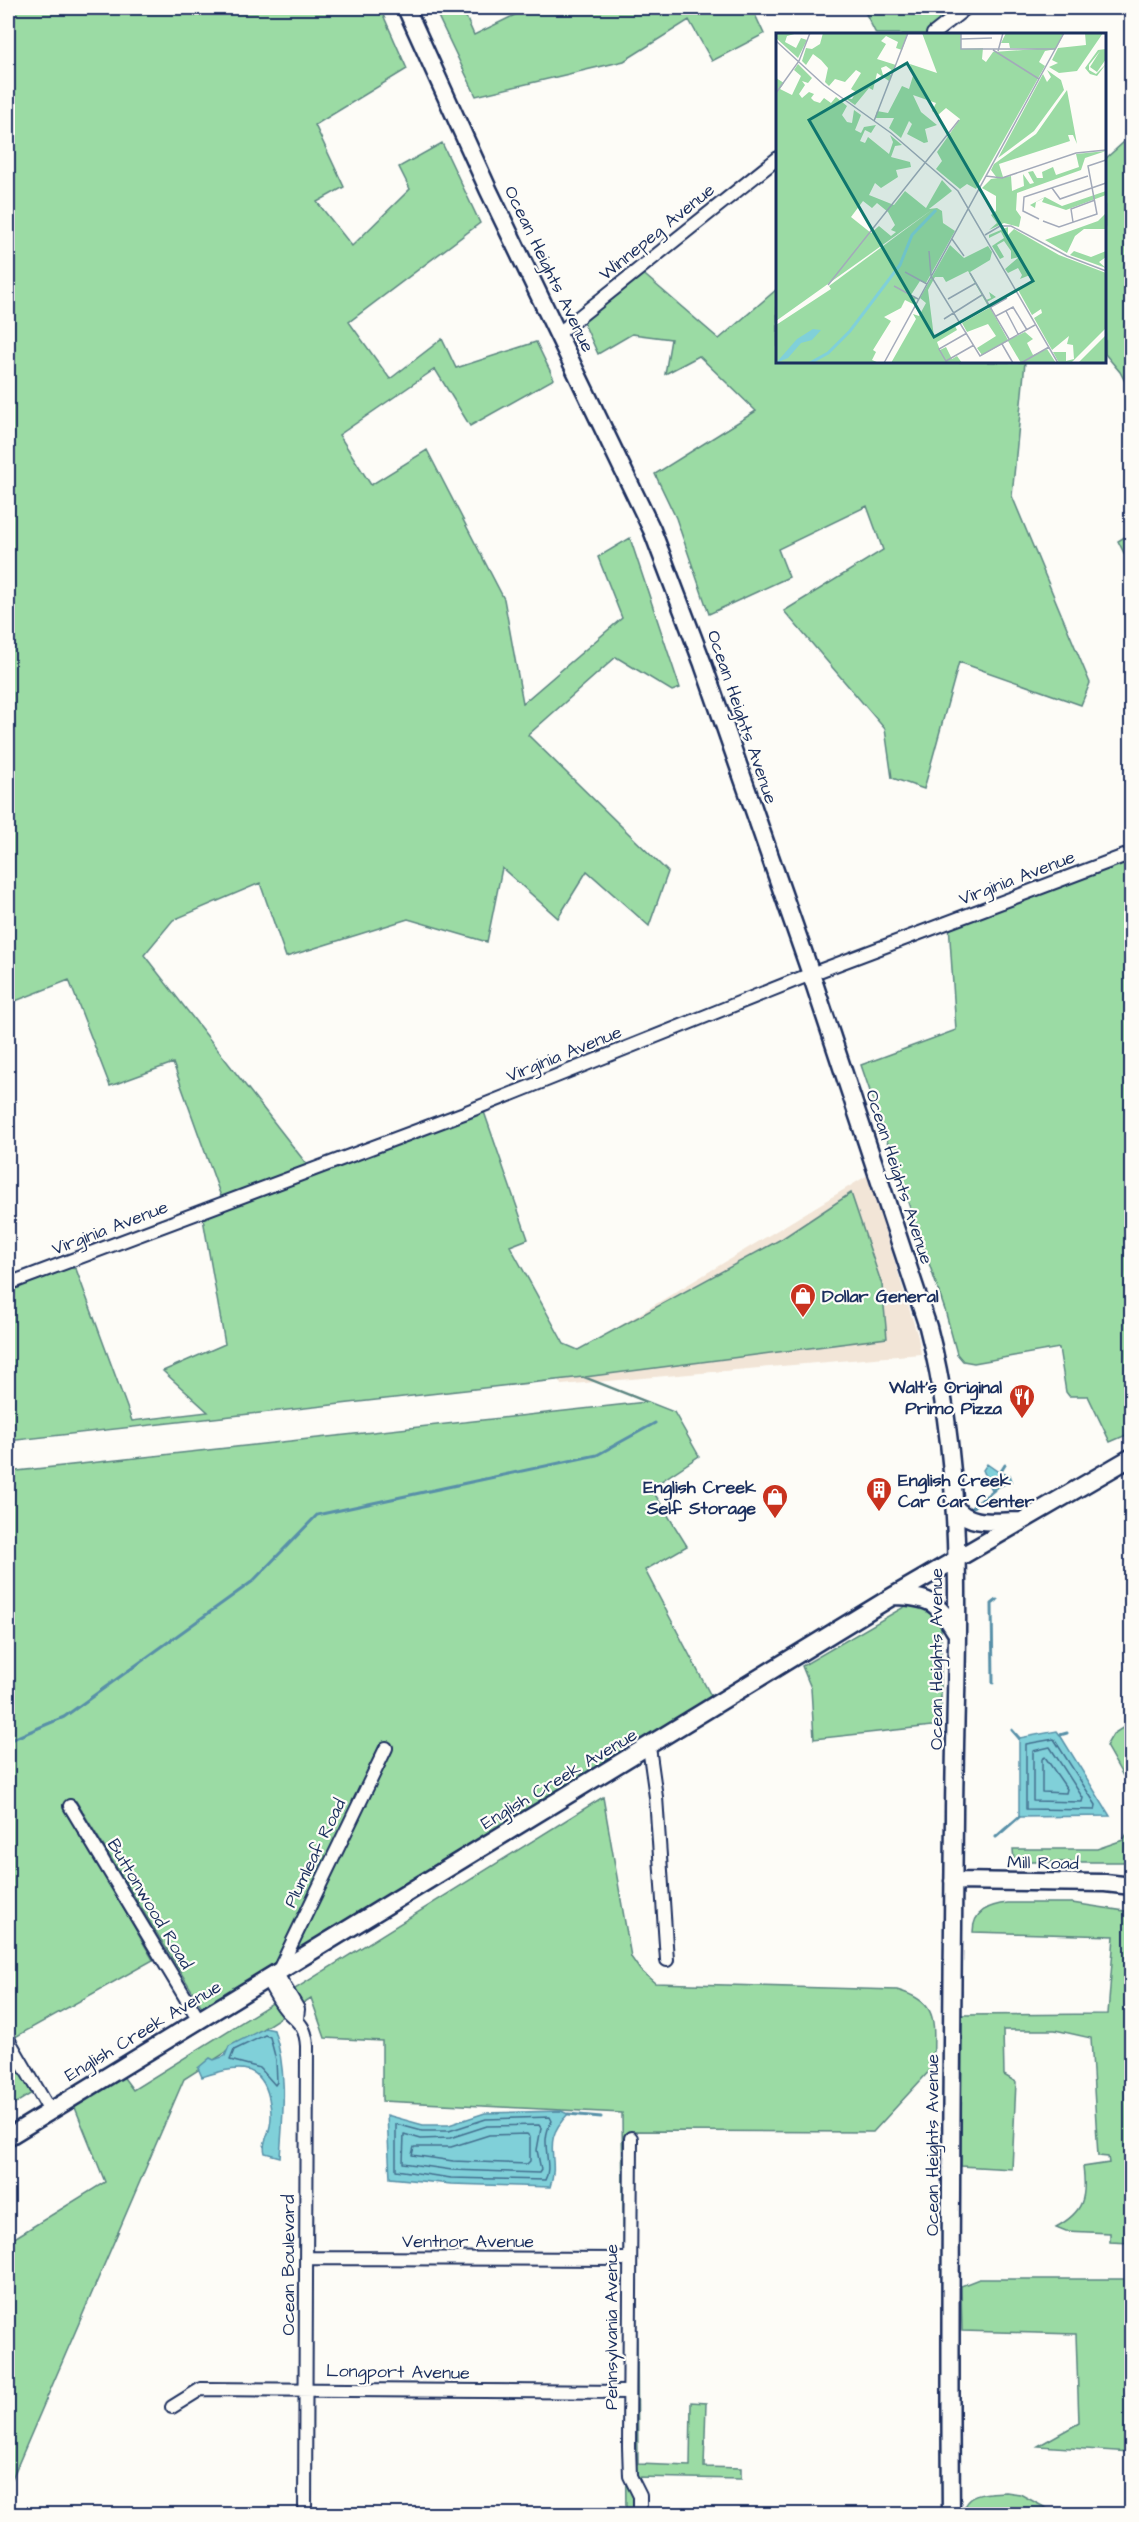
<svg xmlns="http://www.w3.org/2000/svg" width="1139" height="2522" viewBox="0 0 1139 2522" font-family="'Architects Daughter',sans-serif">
<rect width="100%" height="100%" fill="#fdfcf7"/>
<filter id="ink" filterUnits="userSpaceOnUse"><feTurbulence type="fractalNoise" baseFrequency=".0167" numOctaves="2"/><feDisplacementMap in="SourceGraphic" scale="12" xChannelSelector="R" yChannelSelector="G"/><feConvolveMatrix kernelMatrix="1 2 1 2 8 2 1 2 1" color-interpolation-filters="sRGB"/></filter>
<g filter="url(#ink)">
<path fill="#f2e5d7" d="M868,1175L918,1337L921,1354L561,1385L554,1366Z"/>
<path fill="#9bdba4" stroke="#5b8581" stroke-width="1.5" d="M8,8H380L407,69L315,125L344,187L317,202L352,246L410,189L399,167L442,143L480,223L349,322L390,379L442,339L456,368L536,342L554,379L470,426L435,369L339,435L371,485L427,450L504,599L523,703L622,618L598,557L630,538L680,688L672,691L616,657L528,735L668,872L649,926L587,871L558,918L502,868L487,942L408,919L286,957L260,883L173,920L144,955L312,1171L482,1106L528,1239L510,1246L564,1344L578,1350L783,1238L851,1193L882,1285L887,1338L585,1377L674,1412L699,1456L651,1488L687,1546L645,1570L712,1698L203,2009L76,1801L64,1805L153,1960L8,2041L37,2090L8,2108V1472L646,1402L583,1377L8,1441V1287L63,1266L76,1269L132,1421L208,1412L163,1371L225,1344L202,1213L224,1205L173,1063L110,1086L69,980L8,1004Z
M434,8H462L474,35L529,8H752L764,34L712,61L689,20L624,61L476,96Z
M863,8H920L949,22L934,34H876Z
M1131,120L1132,393H1131L1120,372L1105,354L1104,160L1125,141Z
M639,270L719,339L777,289L778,362H1025L1012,496L1090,683L1081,705L959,662L924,789L892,778L885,729L784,611L883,550L867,506L778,549L789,577L709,614L676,518L655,474L756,411L699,356L665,374L671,339L632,334L598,354L581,317Z
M1131,533V567L1118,541Z
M1131,850V1433L1110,1442L1088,1396H1069L1066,1392L1059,1348L974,1363L963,1361L957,1354L945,1310L861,1065L956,1030L949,924Z
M909,1604L933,1610L941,1623V1725L814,1739L811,1688L802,1666Z
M1127,1725L1131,1726V1790L1106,1746L1113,1734Z
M603,1797L631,1957L640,1970L655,1983L897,1990C943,2003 932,2025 934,2066L873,2132L634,2131L629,2259L637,2340L638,2464L690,2466L691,2402L706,2403L704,2467L741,2468V2479L634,2477V2514H626L622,2113L382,2101V2041L325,2038L311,1998L184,2079L8,2488V2242L105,2182L74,2105L122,2075L133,2090Z
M1131,1828V1862H1014L1013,1849H1097L1123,1840Z
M1008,1903H1072L1131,1912V2243L1110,2242V2233L1066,2231L1056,2227C1084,2212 1087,2197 1083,2167L1109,2163L1108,2157L1098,2156L1091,2038L1055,2030H1003L1004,2075L1016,2082L1012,2169L961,2166L962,2015L1108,2014L1114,1936L973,1932C973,1911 989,1905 1008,1903Z
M979,2279H1131V2452L1038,2446L1079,2423L1076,2334L962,2331L961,2286Z
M1006,2492L1020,2494L1057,2514H963C963,2492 989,2493 1006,2492Z"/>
<path fill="#80d0d9" stroke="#5890a8" stroke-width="1.5" d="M987,1464L1000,1473L1010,1475L1012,1481L992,1490L983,1470Z
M1057,1731L1060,1735L1110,1816L1019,1817V1738Z
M265,2028L274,2030C288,2072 283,2114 280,2157L265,2153C262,2142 268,2137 270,2126C272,2117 271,2107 269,2098C260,2058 231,2068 202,2077L198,2068L210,2058L214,2060L225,2056L229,2046Z
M561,2111L568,2114C539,2144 561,2156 550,2187L451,2184L390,2178L387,2115L423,2125H449L485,2113Z"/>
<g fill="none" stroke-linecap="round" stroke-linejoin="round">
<path stroke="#436f8f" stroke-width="1.5" d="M1054,1739L1096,1805L1095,1810L1026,1809V1744Z
M1050,1747L1083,1798L1082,1802L1033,1801V1751Z
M1045,1757L1067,1789L1066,1793L1042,1792V1759Z
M265,2035L270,2037L276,2060L277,2082L275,2085L260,2068L230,2060L234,2050Z
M550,2117L552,2121C538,2142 554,2165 545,2180L451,2178L396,2170V2124L422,2131H449L486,2119Z
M539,2125L541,2128L537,2150L541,2170L539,2173L452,2170L403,2163L404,2134L421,2139L450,2138L487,2126Z
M527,2134L530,2137V2161L527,2164L453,2161L412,2155L414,2147H451L489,2135Z"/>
<path stroke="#5890a8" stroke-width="3" d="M1000,1473L1005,1465
M969,1510L994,1490
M993,1683L992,1604L997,1600
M1012,1730L1019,1738
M1060,1735L1067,1733
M8,1741L64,1717L253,1581L317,1515L597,1455L655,1423
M996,1837L1019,1817
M568,2114L601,2117"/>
<defs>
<path id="street" d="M933,34L966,8
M559,333L778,158
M8,1284L464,1113L811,974L1132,853
M649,1747L656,1797L667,1960
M70,1806L199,2020
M267,1980C274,1990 280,2005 289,2013C301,2024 306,2029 307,2046L305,2514
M297,2018L298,2009L277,1974L386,1748
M8,2039L50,2111
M631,2138L629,2447L630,2476L640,2496V2514
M306,2258L629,2259
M172,2407L201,2389L628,2392"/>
<path id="secondary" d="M406,8L488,189L652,530L703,664L811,974L928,1327C969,1483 955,1653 954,1815C952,2048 949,2281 951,2514
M954,1506C969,1527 996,1521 1020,1521
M894,1596C929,1597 937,1601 955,1631
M953,1881L1105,1883L1132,1886
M8,2137L893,1596L1132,1457"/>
</defs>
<use href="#street" stroke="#1b2f5e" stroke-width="16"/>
<use href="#secondary" stroke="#1b2f5e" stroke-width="21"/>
<use href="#street" stroke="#fdfcf7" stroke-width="12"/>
<use href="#secondary" stroke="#fdfcf7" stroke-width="16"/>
</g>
</g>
<defs>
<symbol id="shop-pin" viewBox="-11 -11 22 30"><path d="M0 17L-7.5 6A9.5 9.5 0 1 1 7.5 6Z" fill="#c8321e" stroke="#fdfcf7"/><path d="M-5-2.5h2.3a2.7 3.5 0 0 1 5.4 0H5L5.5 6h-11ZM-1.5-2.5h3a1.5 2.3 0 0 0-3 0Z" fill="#fff"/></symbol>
<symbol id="restaurant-pin" viewBox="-11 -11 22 30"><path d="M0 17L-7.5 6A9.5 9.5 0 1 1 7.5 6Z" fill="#c8321e" stroke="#fdfcf7"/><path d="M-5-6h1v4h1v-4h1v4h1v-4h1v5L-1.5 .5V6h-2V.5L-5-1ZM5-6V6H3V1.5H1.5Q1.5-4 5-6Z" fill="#fff"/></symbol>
<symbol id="building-pin" viewBox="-11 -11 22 30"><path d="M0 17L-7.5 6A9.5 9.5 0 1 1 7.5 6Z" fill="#c8321e" stroke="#fdfcf7"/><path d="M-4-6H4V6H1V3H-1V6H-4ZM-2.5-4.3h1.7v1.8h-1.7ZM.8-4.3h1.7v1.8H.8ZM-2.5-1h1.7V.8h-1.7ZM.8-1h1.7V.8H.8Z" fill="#fff"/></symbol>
</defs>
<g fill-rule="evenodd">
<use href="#shop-pin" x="788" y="1281" width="30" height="40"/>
<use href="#restaurant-pin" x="1007" y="1382" width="30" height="40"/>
<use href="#building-pin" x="864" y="1475" width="30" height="40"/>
<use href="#shop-pin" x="760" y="1482" width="30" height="40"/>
</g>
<g text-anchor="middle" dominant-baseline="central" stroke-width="4.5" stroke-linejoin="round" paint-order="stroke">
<g font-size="18" fill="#1b2f5e" stroke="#fdfcf7">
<text transform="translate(657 232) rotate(-39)">Winnepeg Avenue</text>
<text transform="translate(549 269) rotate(64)">Ocean Heights Avenue</text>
<text transform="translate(742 717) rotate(71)">Ocean Heights Avenue</text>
<text transform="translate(1017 878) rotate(-21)">Virginia Avenue</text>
<text transform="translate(564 1054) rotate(-22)">Virginia Avenue</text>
<text transform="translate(899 1177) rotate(72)">Ocean Heights Avenue</text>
<text transform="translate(110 1228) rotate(-21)">Virginia Avenue</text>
<text transform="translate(936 1659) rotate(-90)">Ocean Heights Avenue</text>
<text transform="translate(559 1779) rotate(-31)">English Creek Avenue</text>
<text transform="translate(315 1853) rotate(-64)">Plumleaf Road</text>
<text transform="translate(1043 1863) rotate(1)">Mill Road</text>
<text transform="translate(150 1904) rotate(59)">Buttonwood Road</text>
<text transform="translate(143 2031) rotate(-31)">English Creek Avenue</text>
<text transform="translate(932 2145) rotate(-90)">Ocean Heights Avenue</text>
<text x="468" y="2241">Ventnor Avenue</text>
<text transform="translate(288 2265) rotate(-90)">Ocean Boulevard</text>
<text transform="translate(611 2327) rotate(-90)">Pennsylvania Avenue</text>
<text transform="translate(398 2372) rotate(1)">Longport Avenue</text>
</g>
<g font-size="18" font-weight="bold" fill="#1b2f5e" stroke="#fdfcf7" text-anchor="start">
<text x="822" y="1296">Dollar General</text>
<text x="1002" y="1387" text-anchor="end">Walt's Original<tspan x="1002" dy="21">Primo Pizza</tspan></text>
<text x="898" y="1480">English Creek<tspan x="898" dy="21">Car Car Center</tspan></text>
<text x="756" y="1487" text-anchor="end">English Creek<tspan x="756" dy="21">Self Storage</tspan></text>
</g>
</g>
<g transform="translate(776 33)">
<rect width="330" height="330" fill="#fdfcf7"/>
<path d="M0,0H22L11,3L9,9L20,15L25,5L31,7L22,25L0,5ZM47,0H132L126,17L120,15L122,9L110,3L105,8L110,11L101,26L120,32L117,38L110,33L105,35L107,42H116L113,48L101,40L97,57L93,55L79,72L69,65L76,66L80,59L75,56L85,40L80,37L69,49L59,46L53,53L49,49L52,35L45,27L37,21L30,32L26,28L30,15L36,16L44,11ZM146,0H185V16L207,15L206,26L210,29L217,19L261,16L234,15L233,10H225L230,0H288L280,16L269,18L263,29L269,33L200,156L191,151L184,156L160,136L166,128L161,119L184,86L170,75L162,82L156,78L160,70L137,62L145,79L161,92L149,96L152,109L148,110L131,101L136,91L133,88L125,105L113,95L118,85H99L101,78L112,80L126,53L133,56L137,43L134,31L161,40ZM309,0H327L301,38L283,40L273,34L282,30L276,27L282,15L310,12ZM330,16V26L321,39L314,34L324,18L313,32V37L320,41L330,31L321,43L314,41L309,35L322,17ZM22,31L36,45L32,50L26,48L29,52L23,61L26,65L33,59L38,61L35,65L38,68L44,70L48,65L55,70L60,64L71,73L66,82L71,89L76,90L78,77L85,82L79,97L85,100L88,94L100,92L95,100L89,97L84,108L89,110L92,104L113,121L117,109L114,102L126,112L119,113L115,124L134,129L135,134L120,137L122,144L105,155L99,150L93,162L118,172L129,158L150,175L166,147L176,158L153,176L161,175L166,178L167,190L179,198L150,250L144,248L135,262L140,265L137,271L129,267L125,275L108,284L115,288L97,317L100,319L96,327L103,330H0V292L55,256L53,253L157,176L0,288V45L8,50L4,56L16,62L25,43L18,37ZM87,168L96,175L101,170L112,179L119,192L115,197L120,199L115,203L103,193L95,200L75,184ZM271,37L285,47L288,57L258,98L222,125L267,41L271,49L275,44ZM291,57L301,111L297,102H292L294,108L223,131L227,144L221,145L215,137L218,131L260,101ZM330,118L309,125L305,137L241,160L240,177L245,184L243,194L228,190L213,197L221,190L215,182L220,178V163L206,155L215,146L235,143L236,158L248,153L247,141L254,151L258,150L252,139L257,138L261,145H267L266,139L277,134L280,142L303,134L300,121ZM330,158V162L290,177L266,169L268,165L260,169L259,175L254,172L269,164L286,173ZM330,180V196H308L299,203L291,220L269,207L322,188ZM232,194V202L238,196L283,222L330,240V295L295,330H283L277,319H290V328L298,326L297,312L291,311L293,303L276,317L258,285L266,280L265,276L256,282L241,255L256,249L254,242L244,246L246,242L242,235L232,240L229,236L243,224L235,226V218L228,208L221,212L228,224L224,226L216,213L228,205L225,199L213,205V202ZM174,212L188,225L212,213L216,219L214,227L194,239L210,267L215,265L213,259L220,264L211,269L232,307L249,299L257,306L251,310L257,322L271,316L280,330H245L232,308L206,322L201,315L220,303L212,291L191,299L186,290L213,275L192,238L170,249L167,244H159L152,257L158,304L179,293L181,297L161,309L164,317L170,314L176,326L181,323L186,330H115L140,286L137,281L143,283L150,270L144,265ZM298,218L315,224L330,218V224L323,229L330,235L294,222ZM330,302V330H302Z" fill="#9bdba4" fill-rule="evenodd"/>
<path d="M37,296L45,297L36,307L25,310L12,325L0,330L21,306Z" fill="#80d0d9"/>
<path fill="none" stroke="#80d0d9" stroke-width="3" d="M34,330L52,320L74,298L124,232L136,202L160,177"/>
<path fill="none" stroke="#a3aaba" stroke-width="1.5" d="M185,0V16H280M185,6L216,5M0,8L48,52L115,100L182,158L282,330M217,17L263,46M222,18L227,0M0,60L23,28L34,0M98,88L132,0M210,143L226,145L300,120L330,117M276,155L284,166L330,150M263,186L247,178L248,164L312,143M267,188L283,194L321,181L312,133L330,127M297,189L295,176L319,167M209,202L224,193H235L291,223L330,238M176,206L188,223M153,218L155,243L204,323L259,292M129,239L151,251M194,240L233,306M52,252L183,87M118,253L142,266M172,266L200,250M215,274L231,265M230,278L242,301M220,283L237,274L251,297M168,286L206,262M226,311L237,330M170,328L198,312M108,330L288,0M171,330L163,316L191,300M245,330L273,314"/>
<path fill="#0f766e" fill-opacity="0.15" stroke="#0f766e" stroke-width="3" d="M131,30L257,248L158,304L33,87Z"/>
<rect width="330" height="330" fill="none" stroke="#1b2f5e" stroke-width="3"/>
</g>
<rect width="1139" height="2522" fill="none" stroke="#fdfcf7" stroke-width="30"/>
<rect x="15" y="15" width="1109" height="2492" fill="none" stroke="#1b2f5e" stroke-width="2" filter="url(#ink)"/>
</svg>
